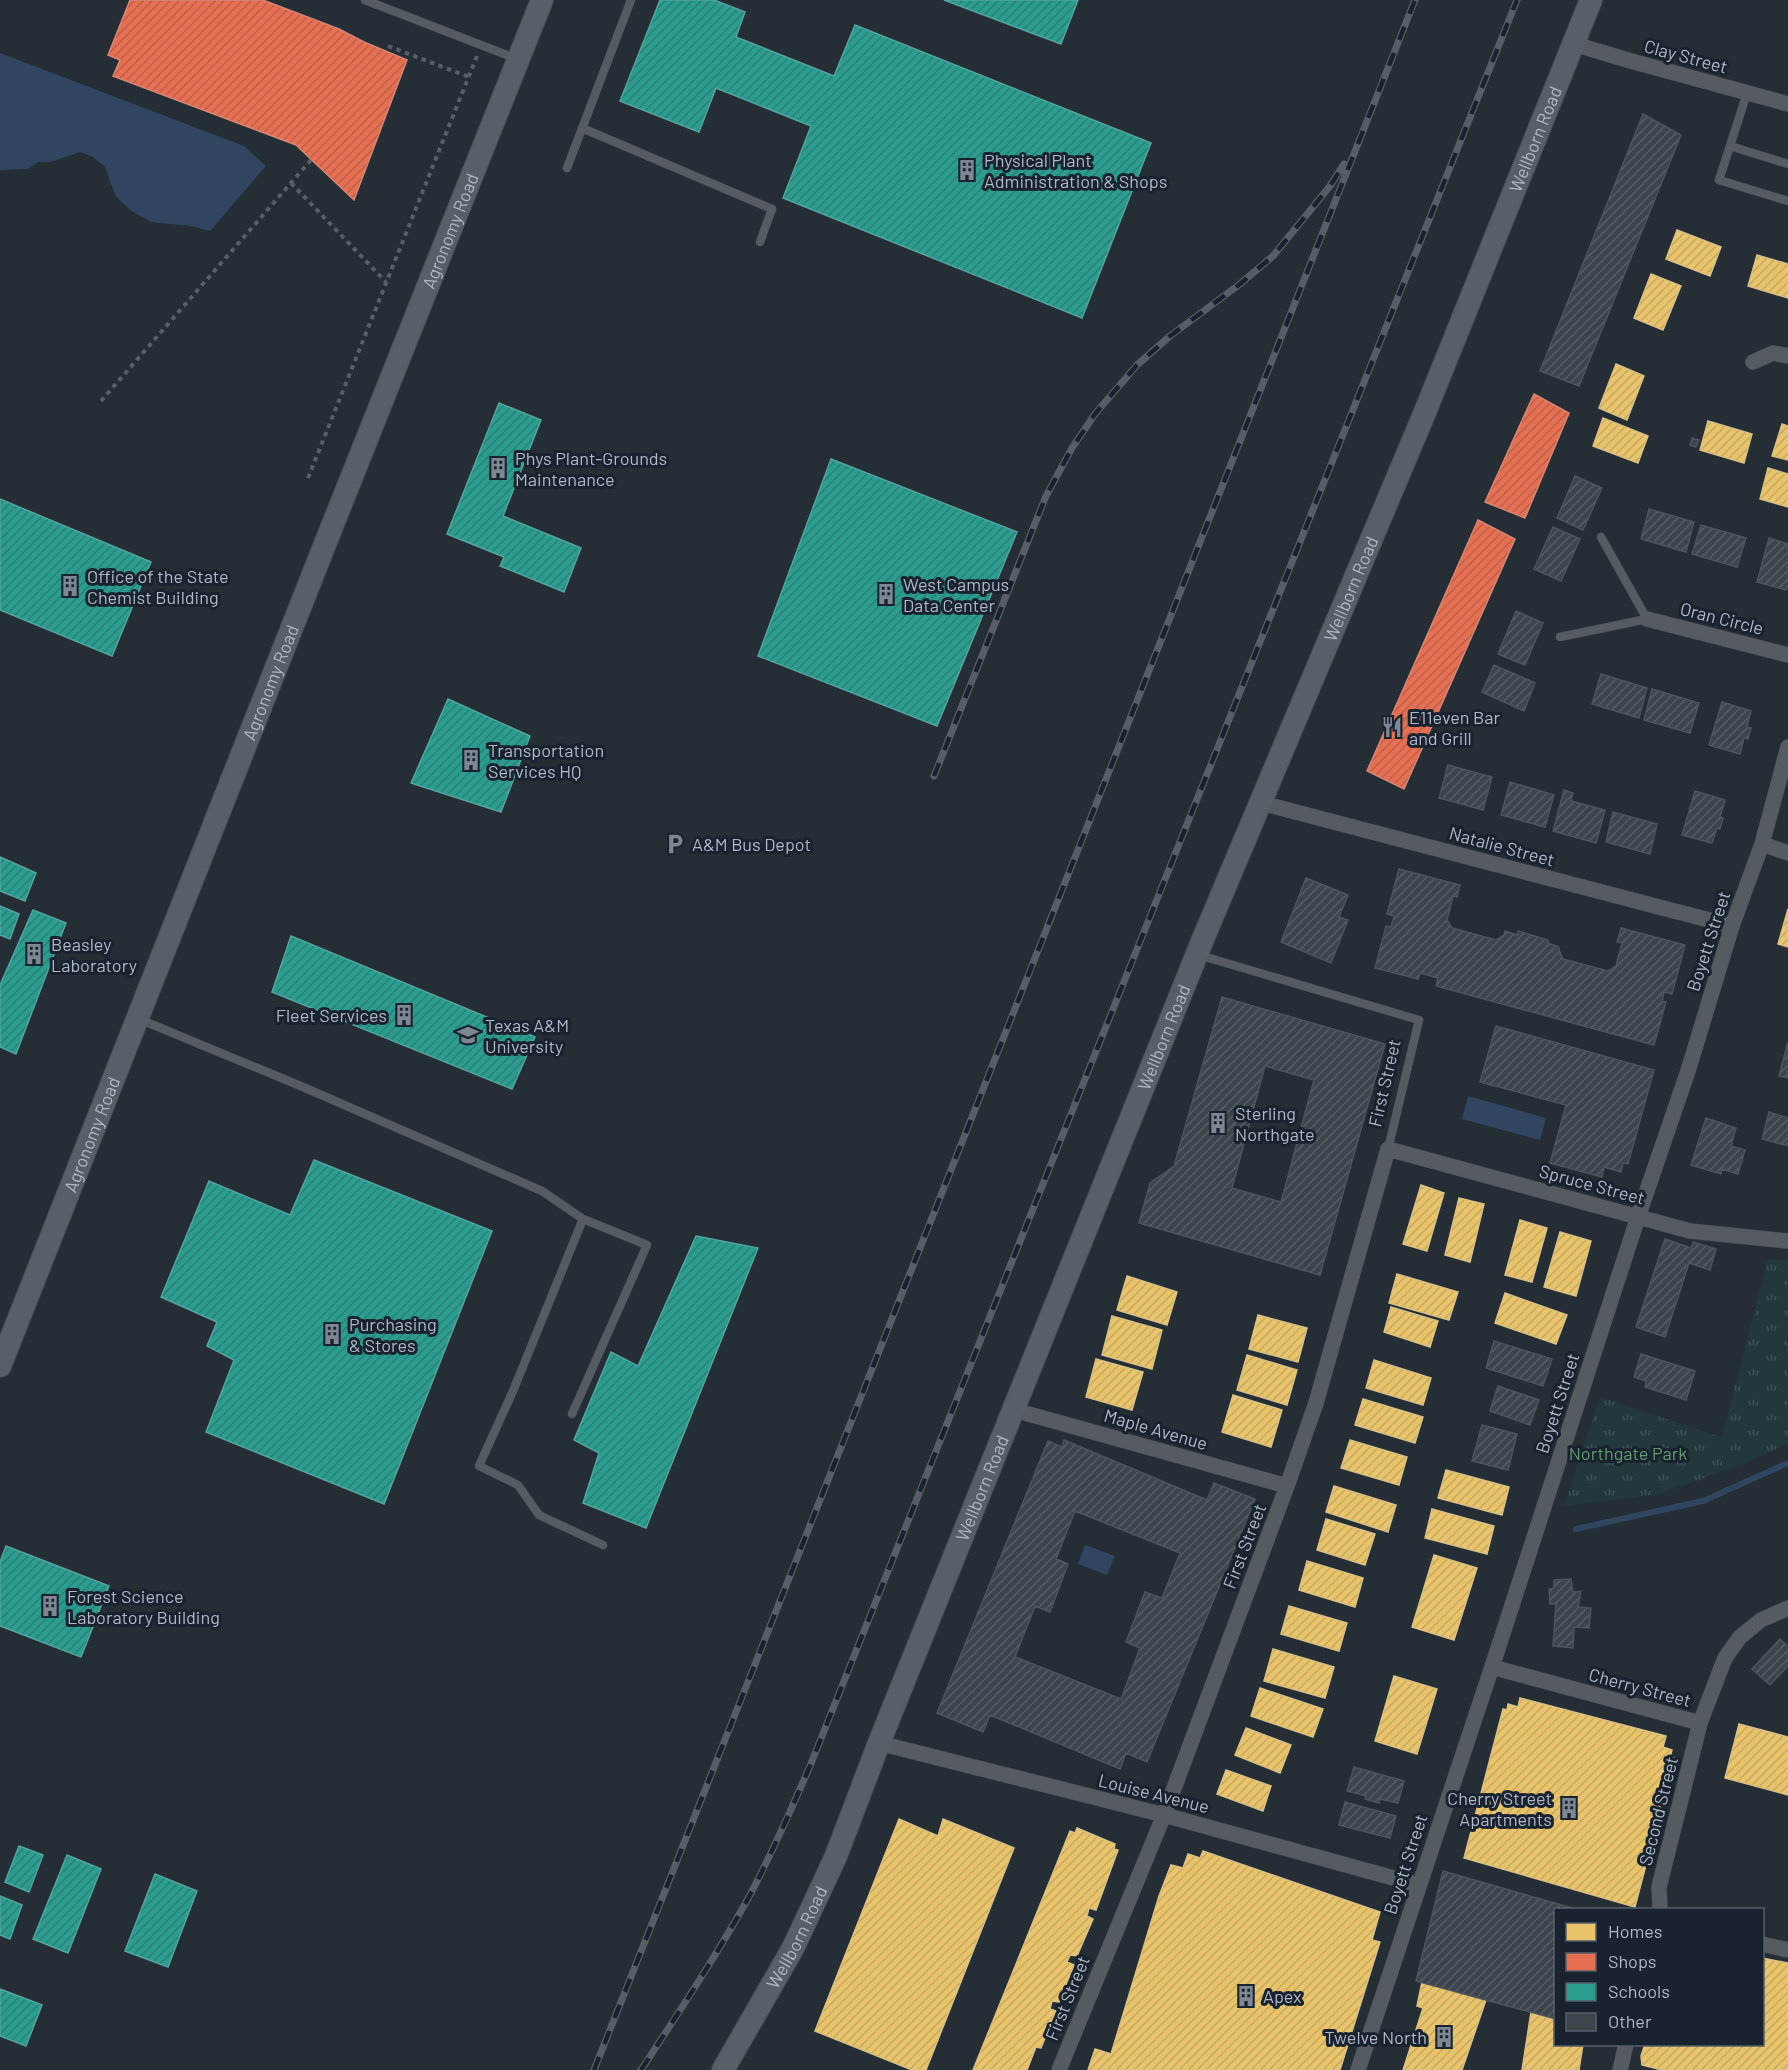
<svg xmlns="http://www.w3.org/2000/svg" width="1788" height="2070" viewBox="0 0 1788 2070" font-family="Barlow,sans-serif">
<defs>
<pattern id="park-tufts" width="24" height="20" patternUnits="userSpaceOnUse" patternTransform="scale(1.5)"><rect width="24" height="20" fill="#22383b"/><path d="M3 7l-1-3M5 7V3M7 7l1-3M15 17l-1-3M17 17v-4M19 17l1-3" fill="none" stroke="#405356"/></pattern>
<pattern id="homes-hatch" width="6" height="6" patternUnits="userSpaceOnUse" patternTransform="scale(1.5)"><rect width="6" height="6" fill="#e9c46a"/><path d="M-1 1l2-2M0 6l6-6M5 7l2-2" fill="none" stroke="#c5a861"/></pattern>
<pattern id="shops-hatch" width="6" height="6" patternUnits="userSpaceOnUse" patternTransform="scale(1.5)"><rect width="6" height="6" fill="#e76f51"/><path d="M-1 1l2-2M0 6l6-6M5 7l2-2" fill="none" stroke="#ba614c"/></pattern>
<pattern id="schools-hatch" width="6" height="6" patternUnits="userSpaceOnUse" patternTransform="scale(1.5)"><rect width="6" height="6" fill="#2a9d8f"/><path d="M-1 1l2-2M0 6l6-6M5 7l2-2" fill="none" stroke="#2d7e76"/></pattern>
<pattern id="building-hatch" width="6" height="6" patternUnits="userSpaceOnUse" patternTransform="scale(1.5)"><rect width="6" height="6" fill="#3d444b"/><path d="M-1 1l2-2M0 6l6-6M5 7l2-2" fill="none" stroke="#565d63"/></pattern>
</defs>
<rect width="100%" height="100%" fill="#252d35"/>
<path fill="url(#park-tufts)" d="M1768,1259L1788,1261V1444L1747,1462L1660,1494L1564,1506L1600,1397L1722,1437Z"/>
<path fill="#304660" d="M0,53L244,146L266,166L210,231L191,226L151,222L130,210L115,195L105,167L93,157L80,152L51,162H38L28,169L0,170Z
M1468,1096L1546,1118L1540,1140L1462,1119Z
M1085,1545L1115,1556L1107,1575L1078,1564Z"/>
<path fill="url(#homes-hatch)" stroke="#d7c086" stroke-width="1.5" d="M1677,230L1721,247L1710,276L1666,259Z
M1757,255L1788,264V298L1748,286Z
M1651,274L1681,286L1663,330L1634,318Z
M1616,364L1644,376L1627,420L1599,408Z
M1603,418L1648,436L1638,463L1593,446Z
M1708,421L1752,434L1744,463L1700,450Z
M1782,424L1788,426V460L1772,456Z
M1768,468L1788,474V507L1760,499Z
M1788,909V947L1778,944Z
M1421,1185L1444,1193L1427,1251L1403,1244Z
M1459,1198L1484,1204L1470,1262L1445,1255Z
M1520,1220L1547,1228L1532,1282L1505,1275Z
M1560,1232L1591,1241L1576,1296L1544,1287Z
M1397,1274L1458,1292L1449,1320L1389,1303Z
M1127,1276L1177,1292L1167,1325L1117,1310Z
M1505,1293L1567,1315L1556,1344L1495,1323Z
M1391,1307L1438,1321L1430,1347L1384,1332Z
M1258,1315L1307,1328L1298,1362L1249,1349Z
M1112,1316L1162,1330L1152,1369L1102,1355Z
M1247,1355L1297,1370L1287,1405L1237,1390Z
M1096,1359L1143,1372L1132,1410L1086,1397Z
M1374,1360L1431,1378L1423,1405L1366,1388Z
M1233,1395L1282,1410L1271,1447L1222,1432Z
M1363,1399L1423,1417L1415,1443L1355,1425Z
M1350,1440L1407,1457L1399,1485L1341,1468Z
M1446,1470L1509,1487L1502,1515L1438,1498Z
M1334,1486L1396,1505L1388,1532L1326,1512Z
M1432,1509L1494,1526L1487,1554L1425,1538Z
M1326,1519L1375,1534L1365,1565L1317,1550Z
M1434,1555L1477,1568L1454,1640L1412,1627Z
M1307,1561L1363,1578L1355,1607L1299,1590Z
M1289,1606L1347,1623L1339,1651L1281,1634Z
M1273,1649L1334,1667L1325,1698L1264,1681Z
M1394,1676L1437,1689L1417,1754L1375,1741Z
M1260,1688L1323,1709L1313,1737L1251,1716Z
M1520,1698L1666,1736L1663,1747L1672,1750L1670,1757L1674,1758L1635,1907L1464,1858L1503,1709L1507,1710L1508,1704L1518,1707Z
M1739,1724L1788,1737V1795L1725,1778Z
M1246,1728L1291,1745L1280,1773L1235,1755Z
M1226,1770L1271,1786L1263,1811L1217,1794Z
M899,1819L938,1836L943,1819L1014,1848L926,2070H912L815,2031Z
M1077,1828L1115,1844L1114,1849L1118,1850L1096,1910L1089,1908L1087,1916L1093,1919L1077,1956L1070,1955L1067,1962L1074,1965L1059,2002L1052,2001L1050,2009L1056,2011L1041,2048L1036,2047L1027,2070H973L1070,1831L1075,1833Z
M1203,1851L1380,1912L1372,1940L1380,1942L1340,2070H1088L1095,2049L1111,2054L1159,1896L1171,1865L1183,1868L1188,1854L1200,1858Z
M1762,1958L1788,1963V2070H1662L1642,2065L1641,2056L1645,2044H1762Z
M1422,1982L1486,2000L1462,2070H1403L1423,2008L1417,2006Z
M1531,2012L1556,2019V2044H1583L1579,2070H1522Z"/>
<path fill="url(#shops-hatch)" stroke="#d68574" stroke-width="1.5" d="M130,0H263L339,29L364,42L407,60L354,200L296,145L113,76L120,60L108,55Z
M1534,394L1569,413L1525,518L1485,502Z
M1478,520L1515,539L1404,789L1367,771Z"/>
<path fill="url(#schools-hatch)" stroke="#52a5a0" stroke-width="1.5" d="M660,0H714L745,12L736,37L834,76L855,25L1151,143L1082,318L783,198L811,126L716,88L699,132L620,101Z
M944,0H1078L1061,44Z
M499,403L541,420L503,516L581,548L564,592L500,566L504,557L447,534Z
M831,459L1017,532L937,726L758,656Z
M0,499L151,562L112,656L0,610Z
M448,699L530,736L501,812L411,783Z
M0,857L36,873L25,901L0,891Z
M0,906L19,914L10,939L0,935Z
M33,910L66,923L16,1054L0,1047V985Z
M291,936L535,1037L512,1089L272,992Z
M314,1160L492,1231L384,1504L206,1432L234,1360L207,1346L217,1322L161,1297L209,1181L290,1215Z
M696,1236L758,1248L646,1528L583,1503L599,1453L574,1440L611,1352L638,1366Z
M6,1546L109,1586L81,1657L0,1626V1562Z
M19,1846L43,1855L29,1892L5,1882Z
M67,1855L101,1869L68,1953L33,1939Z
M155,1874L197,1891L168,1967L125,1951Z
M0,1896L22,1905L10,1939L0,1935Z
M0,1989L42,2005L26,2046L0,2036Z"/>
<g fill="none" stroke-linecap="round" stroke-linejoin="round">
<path stroke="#304660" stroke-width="6" d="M1576,1529L1703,1501L1788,1463"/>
</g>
<path fill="url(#building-hatch)" stroke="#4d545d" stroke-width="1.5" fill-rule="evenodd" d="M1643,114L1681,135L1579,386L1540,371Z
M1692,438L1699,440L1696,447L1690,445Z
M1575,476L1602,488L1583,530L1557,518Z
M1649,509L1694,522L1686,552L1641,539Z
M1701,525L1746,538L1737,567L1692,554Z
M1553,527L1580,539L1561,581L1534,569Z
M1769,538L1788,544V585L1786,590L1757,582Z
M1516,611L1543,623L1525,665L1498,654Z
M1494,665L1535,683L1524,711L1482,692Z
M1601,674L1647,688L1639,718L1592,704Z
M1652,689L1699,703L1690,733L1644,720Z
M1722,702L1751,711L1747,727L1751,728L1748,739L1744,738L1740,754L1709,745Z
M1448,765L1492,777L1483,810L1439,798Z
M1510,782L1554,795L1545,827L1501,815Z
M1564,790L1573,793L1571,801L1605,810L1596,843L1553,831Z
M1695,791L1725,800L1720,817L1723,818L1720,829L1717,828L1712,843L1682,835Z
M1613,812L1657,824L1650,854L1606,842Z
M1399,869L1460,885L1457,897L1453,896L1447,920L1452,928L1496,940L1504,935L1505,931L1517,935L1518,931L1548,940V943L1559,947V950L1563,959L1608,971L1616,966L1622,943L1617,942L1621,928L1685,945L1672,994L1664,992L1662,1001L1666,1002L1654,1045L1436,986L1438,978L1420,973L1418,979L1375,968L1386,926L1391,927L1394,916L1387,914Z
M1306,878L1348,895L1339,917L1348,920L1331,963L1281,942Z
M1222,997L1385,1044L1320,1275L1139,1223L1150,1183L1174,1166ZM1265,1066L1314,1080L1281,1202L1232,1188Z
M1496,1026L1654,1070L1628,1164L1623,1163L1621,1172L1604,1167L1602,1177L1550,1163L1566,1105L1480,1082Z
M1788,1042V1078L1779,1076Z
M1769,1112L1788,1118V1146L1762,1139Z
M1706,1118L1736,1128L1731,1146L1745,1150L1738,1174L1722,1169L1721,1174L1691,1165Z
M1665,1239L1691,1248L1693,1242L1716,1249L1710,1270L1689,1263L1665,1337L1636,1327Z
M1494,1341L1552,1359L1543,1386L1486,1368Z
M1641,1354L1695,1371L1686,1400L1645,1387L1646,1381L1634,1377Z
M1498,1386L1539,1400L1530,1425L1490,1411Z
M1482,1425L1517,1434L1508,1470L1472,1461Z
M1064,1440L1207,1500L1214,1483L1255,1499L1147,1762L1126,1753L1120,1769L990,1715L983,1732L937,1713L1048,1441L1062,1447ZM1075,1511L1180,1553L1162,1598L1145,1592L1126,1642L1140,1648L1121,1699L1015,1657L1035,1606L1050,1612L1068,1564L1056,1559Z
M1571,1579L1573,1592L1581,1591L1578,1607L1591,1608L1589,1628L1574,1627L1573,1648L1553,1646L1556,1604H1550L1549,1589L1554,1588V1580Z
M1780,1639L1788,1646V1666L1770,1685L1752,1669Z
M1354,1767L1404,1781L1398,1803L1380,1799L1379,1803L1365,1799L1366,1796L1347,1791Z
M1345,1802L1396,1816L1390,1838L1339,1825Z
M1443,1871L1579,1910H1556V2019L1416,1981Z"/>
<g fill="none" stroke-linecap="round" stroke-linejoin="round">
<defs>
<path id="lane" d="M365,0L517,59
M1747,93L1719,180L1788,201
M582,128L772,209L760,242
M1730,146L1788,164
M567,168L631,0
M1560,637L1647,619L1601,537
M1199,955L1419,1020L1388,1149
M139,1019L303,1087L542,1191L583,1219L513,1391L479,1466L518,1485L539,1515L603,1545
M572,1414L647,1245L583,1219"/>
<path id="street" d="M1574,44L1631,61L1788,104
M1753,362L1773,353L1788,356
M1647,619L1788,655
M1261,803L1732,926
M1762,844L1788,853
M1014,1410L1287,1486
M1492,1667L1700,1723
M879,1743L1164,1815L1419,1885
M1660,1910L1659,1887L1700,1723L1725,1658L1740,1637L1761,1620L1788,1608
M1762,1944L1788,1950
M1059,2070L1164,1815L1287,1486L1316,1403L1388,1149L1690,1231L1788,1241
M1358,2070L1492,1667L1638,1217L1688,1071L1732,926L1762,844L1788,747
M1620,2070L1626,2044"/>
<g id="secondary">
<path id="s1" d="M0,1366L327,539L542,0"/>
<path id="s2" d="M723,2070L793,1948L816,1899L836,1856L879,1743L1203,939L1425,412L1591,0"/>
</g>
</defs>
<use href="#lane" stroke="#43494f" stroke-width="9"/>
<use href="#street" stroke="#43494f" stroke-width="16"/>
<use href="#secondary" stroke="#43494f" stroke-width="24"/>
<path stroke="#586066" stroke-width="4" stroke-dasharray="4.5 4.5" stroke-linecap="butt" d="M388,46L469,77
M291,183L386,282
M101,401L311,160
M308,478L477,56"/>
<use href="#lane" stroke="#565b62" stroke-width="8"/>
<use href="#street" stroke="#565b62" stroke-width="15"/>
<use href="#secondary" stroke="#595f68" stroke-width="22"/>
<defs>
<path id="rail" d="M934,776L1046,496L1072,448L1095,414L1137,365L1170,336L1240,284L1273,256L1330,186L1344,164
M594,2070L1415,0
M641,2070C679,2012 717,1955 750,1895C772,1853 791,1810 810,1766L1517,0"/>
</defs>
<use href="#rail" stroke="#595e66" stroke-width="7"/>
<use href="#rail" stroke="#19232f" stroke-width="4.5" stroke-dasharray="14" stroke-linecap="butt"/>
</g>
<defs>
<symbol id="building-bare" viewBox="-9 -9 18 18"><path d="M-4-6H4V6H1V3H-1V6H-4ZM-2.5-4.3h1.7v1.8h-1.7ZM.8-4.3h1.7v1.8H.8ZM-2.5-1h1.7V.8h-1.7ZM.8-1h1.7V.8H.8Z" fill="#7e8794" stroke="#19232f" stroke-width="2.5" paint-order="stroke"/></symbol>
<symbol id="restaurant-bare" viewBox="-9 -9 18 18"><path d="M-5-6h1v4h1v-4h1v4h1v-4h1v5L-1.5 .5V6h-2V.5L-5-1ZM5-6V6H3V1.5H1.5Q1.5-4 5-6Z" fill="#7e8794" stroke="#19232f" stroke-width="2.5" paint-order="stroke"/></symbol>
<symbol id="parking-bare" viewBox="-9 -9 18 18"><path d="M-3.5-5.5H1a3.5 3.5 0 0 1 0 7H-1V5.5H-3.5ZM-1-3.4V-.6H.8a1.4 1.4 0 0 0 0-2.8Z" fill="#7e8794" stroke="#19232f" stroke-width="2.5" paint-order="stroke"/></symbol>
<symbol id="university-bare" viewBox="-9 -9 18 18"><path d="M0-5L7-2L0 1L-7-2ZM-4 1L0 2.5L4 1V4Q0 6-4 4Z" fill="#7e8794" stroke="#19232f" stroke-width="2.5" paint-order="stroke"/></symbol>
</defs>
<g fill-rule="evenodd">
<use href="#building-bare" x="952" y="155" width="30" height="30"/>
<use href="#building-bare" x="483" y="453" width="30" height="30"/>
<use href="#building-bare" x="55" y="571" width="30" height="30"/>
<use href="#building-bare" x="871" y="579" width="30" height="30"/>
<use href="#restaurant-bare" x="1377" y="712" width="30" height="30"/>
<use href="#building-bare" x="456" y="745" width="30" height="30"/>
<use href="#parking-bare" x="660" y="829" width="30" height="30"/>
<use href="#building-bare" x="19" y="939" width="30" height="30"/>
<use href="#building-bare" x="389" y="1000" width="30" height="30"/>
<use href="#university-bare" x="453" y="1020" width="30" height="30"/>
<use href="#building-bare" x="1203" y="1108" width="30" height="30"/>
<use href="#building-bare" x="317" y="1319" width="30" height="30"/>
<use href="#building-bare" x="35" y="1591" width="30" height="30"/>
<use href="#building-bare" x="1554" y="1793" width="30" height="30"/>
<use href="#building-bare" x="1231" y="1981" width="30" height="30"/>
<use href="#building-bare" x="1429" y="2022" width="30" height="30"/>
</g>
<g text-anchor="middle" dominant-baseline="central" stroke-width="6" stroke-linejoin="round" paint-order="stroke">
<g font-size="18" fill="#aeb8c7" stroke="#19232f">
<text transform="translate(1686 56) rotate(15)">Clay Street</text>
<text stroke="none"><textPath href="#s2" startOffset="2096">Wellborn Road</textPath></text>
<text stroke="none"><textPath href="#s1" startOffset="1221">Agronomy Road</textPath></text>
<text stroke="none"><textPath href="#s2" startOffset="1610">Wellborn Road</textPath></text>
<text transform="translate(1722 618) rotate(14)">Oran Circle</text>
<text stroke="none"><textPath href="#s1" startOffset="735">Agronomy Road</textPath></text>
<text transform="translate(1502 846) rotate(15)">Natalie Street</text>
<text transform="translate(1708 941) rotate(-72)">Boyett Street</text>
<text stroke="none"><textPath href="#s2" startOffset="1124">Wellborn Road</textPath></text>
<text transform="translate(1384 1083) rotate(-77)">First Street</text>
<text stroke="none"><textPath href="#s1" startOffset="249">Agronomy Road</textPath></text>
<text transform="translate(1592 1184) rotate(15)">Spruce Street</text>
<text transform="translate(1557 1403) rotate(-72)">Boyett Street</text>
<text transform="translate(1156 1429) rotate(16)">Maple Avenue</text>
<text stroke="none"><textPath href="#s2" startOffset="638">Wellborn Road</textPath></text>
<text transform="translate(1244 1546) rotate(-69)">First Street</text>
<text transform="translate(1640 1687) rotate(15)">Cherry Street</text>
<text transform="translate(1154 1793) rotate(14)">Louise Avenue</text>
<text transform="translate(1658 1811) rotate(-76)">Second Street</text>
<text transform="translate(1405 1864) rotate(-72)">Boyett Street</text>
<text stroke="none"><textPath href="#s2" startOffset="152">Wellborn Road</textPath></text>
<text transform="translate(1067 1998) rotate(-68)">First Street</text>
</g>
<g font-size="18" fill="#aeb8c7" stroke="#19232f" text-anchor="start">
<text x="984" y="160">Physical Plant<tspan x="984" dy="21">Administration &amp; Shops</tspan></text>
<text x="515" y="458">Phys Plant-Grounds<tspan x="515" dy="21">Maintenance</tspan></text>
<text x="87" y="576">Office of the State<tspan x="87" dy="21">Chemist Building</tspan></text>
<text x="903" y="584">West Campus<tspan x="903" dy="21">Data Center</tspan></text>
<text x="1409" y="717">E11even Bar<tspan x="1409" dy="21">and Grill</tspan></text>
<text x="488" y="750">Transportation<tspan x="488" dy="21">Services HQ</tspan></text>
<text x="692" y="844">A&amp;M Bus Depot</text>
<text x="51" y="944">Beasley<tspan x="51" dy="21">Laboratory</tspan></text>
<text x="387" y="1015" text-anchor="end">Fleet Services</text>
<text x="485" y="1025">Texas A&amp;M<tspan x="485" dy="21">University</tspan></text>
<text x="1235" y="1113">Sterling<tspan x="1235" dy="21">Northgate</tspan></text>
<text x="349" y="1324">Purchasing<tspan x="349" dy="21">&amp; Stores</tspan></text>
<text x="67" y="1596">Forest Science<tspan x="67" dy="21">Laboratory Building</tspan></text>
<text x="1552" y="1798" text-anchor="end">Cherry Street<tspan x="1552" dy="21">Apartments</tspan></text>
<text x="1263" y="1996">Apex</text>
<text x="1427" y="2037" text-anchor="end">Twelve North</text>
</g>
<g font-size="18" fill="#639a6e" stroke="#19232f">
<text x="1628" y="1453">Northgate Park</text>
</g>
</g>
<rect x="1554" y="1908" width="210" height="138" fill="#19232f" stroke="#555f6c" stroke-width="1.5"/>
<rect x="1566" y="1923" width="30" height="18" fill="#e9c46a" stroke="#555f6c" stroke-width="1.5"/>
<text x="1608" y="1938" font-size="18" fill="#aeb8c7">Homes</text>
<rect x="1566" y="1953" width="30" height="18" fill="#e76f51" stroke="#555f6c" stroke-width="1.5"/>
<text x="1608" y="1968" font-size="18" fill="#aeb8c7">Shops</text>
<rect x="1566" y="1983" width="30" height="18" fill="#2a9d8f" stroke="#555f6c" stroke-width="1.5"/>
<text x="1608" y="1998" font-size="18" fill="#aeb8c7">Schools</text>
<rect x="1566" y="2013" width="30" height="18" fill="#3d444b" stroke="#555f6c" stroke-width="1.5"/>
<text x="1608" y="2028" font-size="18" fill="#aeb8c7">Other</text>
</svg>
